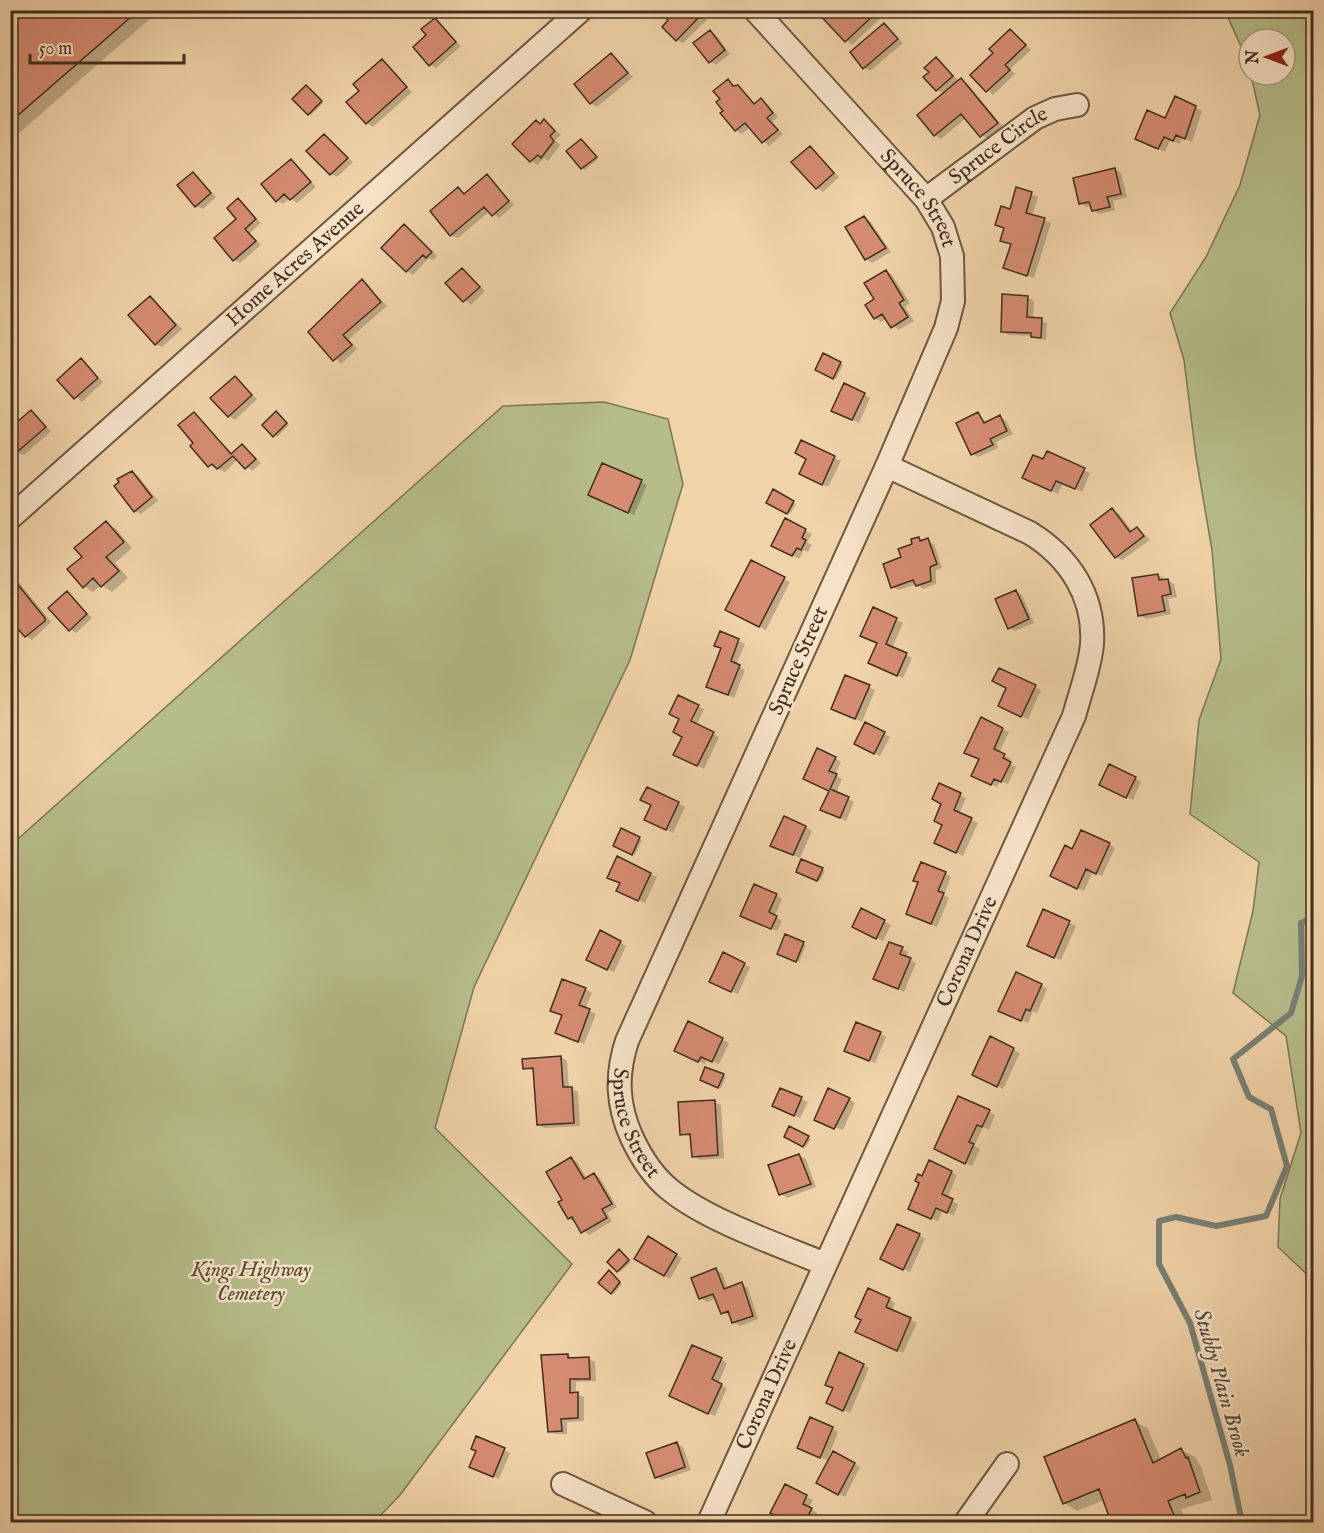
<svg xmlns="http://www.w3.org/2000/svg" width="1324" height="1533" viewBox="0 0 1324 1533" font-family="'IM FELL English',serif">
<rect width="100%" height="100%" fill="#f1d3a9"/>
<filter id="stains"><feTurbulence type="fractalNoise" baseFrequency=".00333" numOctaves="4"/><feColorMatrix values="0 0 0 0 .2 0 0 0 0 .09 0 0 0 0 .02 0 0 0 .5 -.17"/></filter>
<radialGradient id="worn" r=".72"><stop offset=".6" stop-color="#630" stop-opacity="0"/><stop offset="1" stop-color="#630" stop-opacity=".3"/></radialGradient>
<path fill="#b6bd8b" stroke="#7c7555" stroke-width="1.5" d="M1225,11H1313V1280L1278,1247L1280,1199L1301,1133L1286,1036L1233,993L1253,911L1259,862L1190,814L1199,720L1221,659L1212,550L1196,457L1184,360L1170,313L1206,257L1240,185L1260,115L1251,75H1285V39H1249V64Z
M604,402L668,419L683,484L630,660L474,987L435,1128L572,1264L400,1495L374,1522H11L10,846L503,406Z"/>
<path fill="#0003" d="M10,10H160L10,141Z
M661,10H698L707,20L683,43L677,40L670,20Z
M817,10H879L884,15L852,45Z
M1038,10H1056L1045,14Z
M435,20L461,46L436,68L430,65Z
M884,25L903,43L870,71L864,67Z
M1011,31L1031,50L1010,69L1015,74L993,95L972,75L995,53Z
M710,32L716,35L730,54L716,65L710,61Z
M611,55L633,77L597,107L591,103Z
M936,59L960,82L968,84L1003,127L988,140L966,118L941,139L935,135L944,94L937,90Z
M382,61L412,92L373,127L367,123L361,91Z
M728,81L744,91L756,105L761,100L767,104L778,117L772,122L783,134L769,146L750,127L742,134L736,130L722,114L725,111L722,99Z
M309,88L323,103L311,115L309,114Z
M1195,107L1202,111L1192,142L1182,137L1180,144L1170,140L1165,152L1143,142L1166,120Z
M544,121L561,135L555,140L560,145L548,161L544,158L537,165L514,144Z
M324,136L353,162L337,177L331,174Z
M584,143L598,159L585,170L582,168Z
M810,147L839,177L823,192L817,188Z
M291,161L316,187L297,203L290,198L283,204L277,200Z
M1115,169L1121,173L1127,197L1113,201L1115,210L1099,214L1093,210L1092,205L1087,207L1080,203Z
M193,173L216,197L203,209L196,206Z
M487,176L514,205L499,218L490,211L458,238L451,235L458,189L466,194Z
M1017,189L1038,197L1032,216L1051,223L1034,278L1005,267L1012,245L1002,240L1005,229L997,225L1011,210Z
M239,200L261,223L250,233L261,245L240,263L234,260Z
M864,217L870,221L891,252L872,263L866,259Z
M405,226L437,256L433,260L429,258L413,275L407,271Z
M462,270L485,291L471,305L448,283Z
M886,271L892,275L910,303L905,307L914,321L898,330L887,318L881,322L875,318L876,300Z
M362,281L387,306L349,339L357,349L341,364L310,332Z
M1027,297L1034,301L1033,319L1047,323L1046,340L1031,336L1008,335L1002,331Z
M151,298L182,329L162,347L155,344Z
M824,355L843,365L836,379L817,369Z
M81,360L103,382L82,402L59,380Z
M235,378L257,399L235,420L229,416Z
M864,394L870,398L859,423L839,414Z
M31,412L51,431L24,455L17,452Z
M194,414L233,454L242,446L261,463L252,471L238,459L225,472L209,465L195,443Z
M978,414L987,423L1000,417L1006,421L1013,434L996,442L998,448L978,457L972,454Z
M279,415L289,425L277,437L274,435Z
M801,442L841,461L828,487L807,477L808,459Z
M1047,453L1090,473L1082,492L1063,483L1058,494L1030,480Z
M132,473L138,476L158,501L141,514L135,511Z
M641,482L647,485L634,515L596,498Z
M774,492L796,504L790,514L768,502Z
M1112,510L1119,514L1133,532L1138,528L1150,540L1122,560L1116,557Z
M785,520L812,534L807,542L812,545L808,552L804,550L799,559L773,545Z
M106,523L116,529L132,548L115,563L128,578L112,592L101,585L93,592L84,586V557Z
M918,538L934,544L942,568L936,570V584L923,589L917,584L899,590L893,587Z
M751,562L790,582L766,630L733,613Z
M1158,575L1174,584L1177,597L1168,599L1171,614L1146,619L1140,615Z
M10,577L17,580L51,622L32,640L26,636Z
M1016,592L1022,595L1034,623L1015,631L1009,627Z
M67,593L92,618L76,633L70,629Z
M874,609L903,623L892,648L912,658L903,678L876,666L878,643Z
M721,633L745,644L736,665L745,670L734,698L707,686L723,649Z
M999,670L1041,690L1028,719L1006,709L1008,688Z
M869,687L875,690L862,722L839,712Z
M699,707L704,709L696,726L719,737L704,769L681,758L684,737L680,719L689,729Z
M981,719L1009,732L999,753L1011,759L1009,763L1016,767L1008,784L1000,781L997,787L979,779Z
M866,724L890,737L880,756L856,743Z
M835,758L841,762L835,775L842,779L836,793L854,802L846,821L828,812L831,791L811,782Z
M1135,778L1141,782L1133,800L1107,788Z
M648,789L685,807L673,833L652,823L653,805Z
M960,795L966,798L959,814L978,823L963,856L942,846L944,825Z
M806,827L812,831L800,858L779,849Z
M622,830L642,840L635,855L615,846Z
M1109,844L1115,848L1102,876L1093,872L1084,891L1058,879L1073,851Z
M822,870L825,871L820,881L801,873Z
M945,873L951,877L944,895L949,898L937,927L907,914Z
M651,874L657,877L645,903L624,894L621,883Z
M776,895L782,899L775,916L782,921L777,931L748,919Z
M861,910L891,925L883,941L860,930Z
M1043,911L1076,926L1061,960L1035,949Z
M786,936L806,945L799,962L781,955Z
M620,942L626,946L614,972L594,963Z
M902,949L908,952L906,958L916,963L904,992L881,982Z
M744,964L750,967L738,994L717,985Z
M1041,985L1047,989L1037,1013L1033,1011L1028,1023L1006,1014Z
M585,989L592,993L585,1009L596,1014L584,1044L563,1036V1015L558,1014Z
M689,1023L729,1043L719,1064L707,1059L705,1064L682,1054Z
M880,1033L886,1037L875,1063L852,1054Z
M991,1038L1020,1053L1003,1089L980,1078Z
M561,1057L567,1061L569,1088L578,1092L580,1126L545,1128L538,1125L534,1071L525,1068Z
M723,1075L726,1077L721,1088L704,1081Z
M781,1090L808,1102L800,1118L780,1109Z
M849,1099L855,1103L843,1130L822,1123Z
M714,1102L721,1105L724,1158L700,1160L693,1156L692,1137L682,1134Z
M989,1112L995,1115L989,1130L983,1127L974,1146L980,1149L972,1166L942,1152Z
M790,1128L811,1139L806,1147L786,1137Z
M799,1155L806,1159L816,1187L787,1198L781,1194L770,1166Z
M571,1159L577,1162L587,1179L594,1174L600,1178L617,1207L607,1213L612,1221L589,1235L569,1218L564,1200Z
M951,1172L957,1175L947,1199L958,1204L954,1215L942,1211L938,1221L916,1212Z
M919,1235L925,1239L910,1272L888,1262Z
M648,1239L682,1258L670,1279L636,1259Z
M622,1253L631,1262L620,1272L618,1271Z
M716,1270L722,1273L728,1289L741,1284L748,1288L758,1319L740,1326L734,1322L731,1316L722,1313L716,1298L707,1302L700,1298Z
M611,1274L622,1284L614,1294L612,1292Z
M889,1299L895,1303L892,1311L917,1323L903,1353L863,1335Z
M567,1355L575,1359H589L595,1362L596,1381L576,1382V1394L584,1397V1421L567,1422V1434H556L549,1431Z
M721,1359L727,1363L718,1384L727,1388L715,1416L677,1399Z
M863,1365L869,1368L850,1413L834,1406V1388Z
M1135,1421L1148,1429L1161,1460L1181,1450L1195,1457L1201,1467L1212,1500L1181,1509L1187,1522H1114L1104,1500L1077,1511L1064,1503Z
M832,1428L838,1432L827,1460L805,1451Z
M677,1444L683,1447L691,1470L662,1480L656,1477Z
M504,1450L510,1453L499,1479L477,1469Z
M833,1453L860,1467L845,1497L818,1483Z
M786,1486L813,1500L809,1508L817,1513L813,1522H780Z"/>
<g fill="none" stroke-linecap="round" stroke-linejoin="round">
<path stroke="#788075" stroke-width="6" d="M1242,1522L1230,1465L1190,1323L1159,1264V1221L1176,1217L1216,1226L1266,1216L1287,1166L1271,1109L1249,1097L1233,1059L1291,1013L1302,976L1301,923L1314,917"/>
</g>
<path fill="#d68c72" stroke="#432d1f" stroke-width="1.5" d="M10,10H139L10,122Z
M659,10H697L701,15L676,41L662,27L668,20Z
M815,10H878V11L845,42Z
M435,18L456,42L429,66L413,47L426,35L421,29Z
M884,23L898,39L863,69L850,52Z
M1010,29L1026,45L1005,65L1010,70L986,92L970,75L993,53L989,49Z
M710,30L725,50L709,63L693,43Z
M611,53L628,73L590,104L574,84Z
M936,57L953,76L936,91L923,77L929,72L924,68Z
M382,59L407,87L366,124L346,102L359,91L353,84Z
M961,78L998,123L980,137L961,114L934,136L917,115Z
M728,79L733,86L738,85L754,104L761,98L773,113L767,118L778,130L762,143L745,123L735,131L720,113L723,111L716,102L720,99L713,91Z
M306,85L322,101L308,115L292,99Z
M1175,96L1196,106L1185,139L1176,135L1173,141L1164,137L1158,149L1135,139L1147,110L1165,118Z
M544,119L555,131L550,136L554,141L541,158L538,155L530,162L512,144L536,120L540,124Z
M324,134L348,158L330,175L306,151Z
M581,139L597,157L581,169L566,151Z
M810,146L834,173L816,189L791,162Z
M291,159L311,182L290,200L284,194L276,202L261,184Z
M1115,168L1121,194L1107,197L1110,207L1092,211L1089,202L1079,204L1073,178Z
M193,172L211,193L195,207L177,185Z
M487,174L509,201L492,216L484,207L450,236L430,211L458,187L464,194Z
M1016,187L1032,192L1026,213L1045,218L1027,276L1003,268L1011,244L1000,241L1004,228L995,225L1001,206L1010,209Z
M238,198L256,219L245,229L256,241L233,261L214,238L236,219L227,208Z
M864,216L886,248L865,260L845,227Z
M404,224L432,252L426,258L423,255L406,272L381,248Z
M462,268L480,287L463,302L445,283Z
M886,270L904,300L899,303L908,317L891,328L882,314L874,319L865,305L874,299L864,283Z
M362,279L381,302L343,335L352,345L333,361L308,332Z
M1002,294L1028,296L1027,317L1042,318L1041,338L1031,337V333L1001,332Z
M150,296L176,325L155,345L128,315Z
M823,353L841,362L833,379L815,370Z
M81,358L98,378L74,399L57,380Z
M235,376L252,395L228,417L210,398Z
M844,383L865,393L852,420L831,411Z
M31,410L46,427L16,453L10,446L13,443L10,440V428Z
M276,411L287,423L273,437L262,425Z
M194,412L231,454L242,444L256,459L245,469L233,456L217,469L212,464L208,467L190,446L193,443L178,425Z
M978,412L984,423L1000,415L1007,431L990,439L993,445L971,455L956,423Z
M801,440L835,456L822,485L799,474L806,459L795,453Z
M1047,451L1085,468L1075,489L1056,481L1051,491L1022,478L1033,455L1043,459Z
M602,463L642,480L628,513L588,495Z
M132,471L152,497L134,512L114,486L119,482L117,479Z
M773,489L794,501L787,514L766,503Z
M1112,508L1130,532L1137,527L1144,536L1115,558L1090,525Z
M785,518L806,529L802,538L806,540L801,550L797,548L792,556L771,546Z
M106,521L124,542L106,557L119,571L101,587L93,578L83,588L67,569L82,557L74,548Z
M919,537L920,541L928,538L937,564L930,567L931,581L916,586L913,580L891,588L883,564L901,557L898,549L912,544L911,539Z
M751,560L785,577L759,627L725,610Z
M1158,574L1159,580L1168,579L1171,594L1162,596L1165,611L1138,616L1132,578Z
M10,575L45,618V621L25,637L10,620Z
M1016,590L1029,619L1008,629L995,599Z
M67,591L87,614L69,631L48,608Z
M873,607L897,618L886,644L907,653L897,676L868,663L877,643L860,636Z
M720,631L739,639L731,661L740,665L728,695L706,687L721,648L714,646Z
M999,668L1036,685L1021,717L998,706L1006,688L992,681Z
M845,675L870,685L855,719L831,709Z
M678,695L699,705L691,721L714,732L697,766L673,755L682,737L673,732L679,719L669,714Z
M981,717L1003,728L994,749L1005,754L1003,758L1011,762L1001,782L994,779L991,785L971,776L979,759L964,753Z
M865,722L885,732L874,754L854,744Z
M817,748L836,757L829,771L837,774L830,789L849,797L840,818L820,810L829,791L803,779Z
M1109,764L1136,777L1126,798L1099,785Z
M939,783L961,793L954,810L972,818L956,853L934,843L942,825L934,821L941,804L932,799Z
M647,787L679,802L666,830L644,820L651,805L640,800Z
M784,816L806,826L793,855L770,846Z
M621,828L640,837L632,855L613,846Z
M1081,830L1110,843L1096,874L1086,869L1077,889L1050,876L1065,845L1072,849Z
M617,856L651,873L638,901L616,891L620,883L607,878Z
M801,859L823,868L817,881L796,872Z
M921,862L946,872L938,891L944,893L931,924L906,914L918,882L913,881Z
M754,884L777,894L769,912L777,916L771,929L740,916Z
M861,908L885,920L876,939L852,927Z
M1043,909L1070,921L1054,958L1027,946Z
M600,930L621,941L607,970L586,960Z
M785,934L804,942L796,962L777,954Z
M889,942L903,947L900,954L911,958L898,989L873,979Z
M723,952L745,963L731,992L709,982Z
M1016,972L1042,984L1030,1011L1026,1009L1021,1021L998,1011Z
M562,979L586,988L579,1005L590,1009L578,1042L555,1033L562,1015L550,1011Z
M688,1021L723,1038L712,1062L701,1057L698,1062L674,1051Z
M856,1022L881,1032L869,1061L844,1051Z
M990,1036L1014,1048L997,1087L972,1075Z
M561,1056L563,1087H572L574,1123L537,1125L533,1068L523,1069L522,1059Z
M705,1067L724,1074L718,1088L700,1080Z
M780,1088L802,1097L794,1116L772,1106Z
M828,1088L850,1098L834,1129L814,1120Z
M958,1096L990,1110L982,1127L977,1125L969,1142L974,1144L965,1164L934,1149Z
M715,1100L718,1155L692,1157L690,1134L680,1135L678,1102Z
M789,1126L809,1136L803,1147L784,1137Z
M799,1154L811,1184L779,1195L768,1165Z
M571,1157L584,1179L594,1173L612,1204L602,1209L607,1218L581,1233L572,1217L568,1219L558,1202L562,1200L546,1172Z
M929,1160L952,1171L942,1194L953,1199L947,1213L936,1208L931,1219L908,1209L919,1183L915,1181L918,1174L922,1176Z
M897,1224L920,1234L903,1270L880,1259Z
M648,1236L677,1254L664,1276L634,1259Z
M619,1249L629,1260L617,1272L607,1262Z
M716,1268L724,1289L742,1282L753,1316L732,1323L728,1311L721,1314L713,1294L699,1299L691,1278Z
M609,1270L620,1282L611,1294L598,1283Z
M868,1288L890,1298L886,1307L911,1318L897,1351L855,1332L861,1320L855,1317Z
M692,1345L722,1358L712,1379L722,1384L708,1414L669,1396Z
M839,1352L864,1364L843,1411L826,1403L833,1388L825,1385Z
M568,1354V1358L589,1357L590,1379H570V1393L578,1392V1418L561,1419L562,1431L548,1432L541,1355Z
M810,1417L833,1427L820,1458L797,1448Z
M1135,1419L1153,1463L1181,1448L1186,1458L1188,1457L1200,1492L1186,1498L1185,1494L1168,1501L1177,1522H1111L1099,1489L1063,1504L1044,1457Z
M476,1436L505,1448L493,1477L469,1467L476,1451L471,1449Z
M677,1442L685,1467L655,1478L646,1453Z
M833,1451L855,1463L838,1495L816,1483Z
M785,1484L807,1495L803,1504L812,1508L805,1522H778L780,1518L770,1513Z"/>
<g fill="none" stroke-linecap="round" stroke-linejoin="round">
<defs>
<g id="street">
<path id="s1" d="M755,10L926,199L943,227L952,256L953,301L946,328L887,466L627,1041C616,1075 617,1105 632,1138C641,1157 653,1176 669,1189C706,1220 779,1245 825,1264"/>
<path id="s2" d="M926,199L1035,118L1055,109L1077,105"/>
<path id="s3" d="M10,518L581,10"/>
<path d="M563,1484L645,1522"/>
<path id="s4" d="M709,1522L1074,716C1080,693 1090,668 1092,644C1095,596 1069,557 1030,533L887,466"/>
<path d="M966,1522L1007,1464"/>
</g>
</defs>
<use href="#street" stroke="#6e5642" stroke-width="26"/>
<use href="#street" stroke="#f6e2c7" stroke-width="22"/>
</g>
<g text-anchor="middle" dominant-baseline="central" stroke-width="5" stroke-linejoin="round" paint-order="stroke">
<g font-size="21" fill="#432d1f" stroke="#f6e2c7">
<text stroke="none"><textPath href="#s2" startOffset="90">Spruce Circle</textPath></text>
<text stroke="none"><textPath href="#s1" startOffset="250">Spruce Street</textPath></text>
<text stroke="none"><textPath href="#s3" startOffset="382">Home Acres Avenue</textPath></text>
<text transform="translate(799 661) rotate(-66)">Spruce Street</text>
<text stroke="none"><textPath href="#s4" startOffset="626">Corona Drive</textPath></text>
<text stroke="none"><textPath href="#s1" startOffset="1258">Spruce Street</textPath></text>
<text stroke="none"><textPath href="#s4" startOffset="140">Corona Drive</textPath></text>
</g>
<g font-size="21" font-style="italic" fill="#5a4a35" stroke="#f6e2c7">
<text x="251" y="1270">Kings Highway<tspan x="251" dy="24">Cemetery</tspan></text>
</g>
<g font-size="22" font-style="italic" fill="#55493c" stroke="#f6e2c7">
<text transform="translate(1221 1383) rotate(74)">Stubby Plain Brook</text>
</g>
</g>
<rect width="1324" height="1533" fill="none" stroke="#f1d3a9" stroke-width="36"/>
<rect x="12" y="12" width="1300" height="1509" fill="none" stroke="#432d1f" stroke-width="3"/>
<rect x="18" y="18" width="1288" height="1497" fill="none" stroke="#432d1f" stroke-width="1.5"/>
<g transform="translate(1267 57) rotate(270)"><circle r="28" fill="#f6e2c7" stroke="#ae9a84" stroke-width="1.5"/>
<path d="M0-4.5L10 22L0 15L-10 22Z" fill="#8f2418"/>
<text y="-9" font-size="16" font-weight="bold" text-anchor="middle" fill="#432d1f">N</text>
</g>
<path d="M30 54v9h154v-9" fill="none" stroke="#432d1f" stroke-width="3"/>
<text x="39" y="54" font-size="18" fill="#432d1f" stroke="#f6e2c7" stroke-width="4.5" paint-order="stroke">50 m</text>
<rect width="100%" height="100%" filter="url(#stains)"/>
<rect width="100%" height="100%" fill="url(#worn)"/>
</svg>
